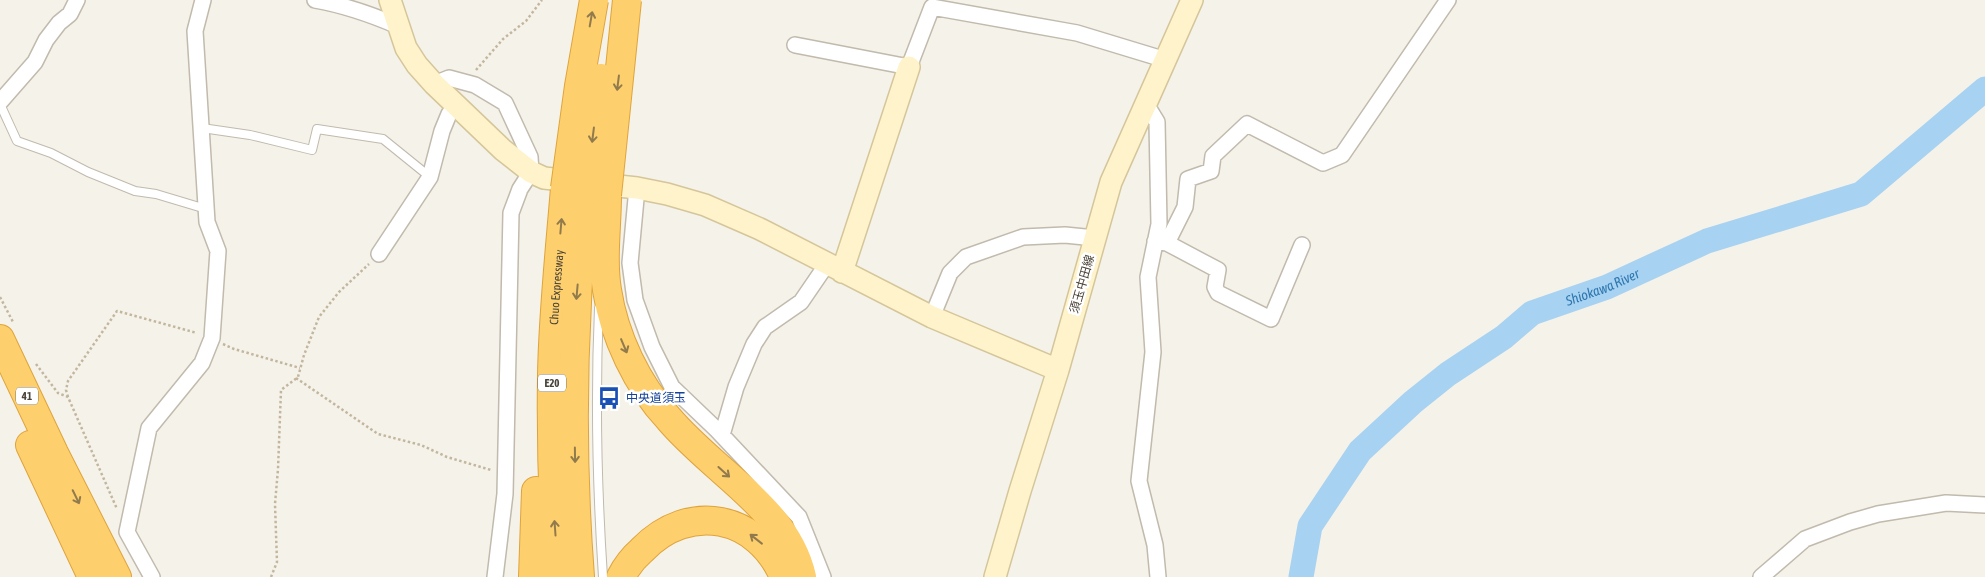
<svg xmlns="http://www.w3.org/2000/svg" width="1985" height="577" viewBox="0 0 1985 577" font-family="'Asap Condensed','Noto Sans JP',sans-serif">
<rect width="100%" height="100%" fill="#f5f2ea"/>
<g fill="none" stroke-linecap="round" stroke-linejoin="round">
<path stroke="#a7d2f1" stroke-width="25" id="s1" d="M1301,577L1310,526L1360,451L1413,402L1448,374L1504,337L1532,313L1607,287L1707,241L1861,194L1985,89"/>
<defs>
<path id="lane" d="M0,104L17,141L51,153L88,172L135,191L156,194L206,209
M202,128L250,135L312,150L317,129L383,139L430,177
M599,308C595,398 597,487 603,577"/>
<path id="street" d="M315,0C344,5 370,14 398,26
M795,45L909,67L932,7L1077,33L1166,60
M434,84L449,78L475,85L505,103L530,157L531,172L520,189L511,213L505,494L495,577
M0,102L35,62L46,40L59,23L70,14L77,0
M1146,104L1157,122L1159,224L1148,277L1153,352L1139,481L1155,545L1158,577
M637,188L630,263L635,300L652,347L672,387L717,430L799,517L823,577
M1155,241L1167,243L1185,207L1188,179L1211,171L1213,156L1247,124L1323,163L1342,155L1448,0
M1167,243L1218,270L1215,287L1218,293L1271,319L1302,245
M379,254L430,177L442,131L449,114L457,106
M932,317L950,273L966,257L1023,237L1065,235L1095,238
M722,435L736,387L754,344L765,327L801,302L827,264
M152,577L127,532L149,428L202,363L212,338L218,251L207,222L195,31L203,0
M1761,577L1805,539L1850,522L1878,514L1946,503L1985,505"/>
<path id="secondary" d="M390,0L406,48L417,65L434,84L503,150L531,172L544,178L637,188L667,194L705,205L760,229L932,317L1058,370
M842,272L909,67
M995,577L1020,491L1058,370L1111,182L1192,0"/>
<g id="highway">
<path d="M607,195C607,226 602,259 607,290C614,336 637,385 669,419C685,438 705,455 724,472C757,501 792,532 802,577"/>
<path d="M0,339L54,453L117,577"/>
<path d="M30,445L92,577"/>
<path d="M533,577L536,491"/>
<path id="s2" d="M558,577C553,510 551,442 552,375C553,313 560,250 565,188"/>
<path d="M580,577C573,486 572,393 577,302C578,265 583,228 586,192"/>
<path d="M621,577C626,567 634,557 642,550C689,501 758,515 784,577"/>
</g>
</defs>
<use href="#lane" stroke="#c1baad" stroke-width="10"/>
<use href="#street" stroke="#c1baad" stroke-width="18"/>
<use href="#secondary" stroke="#d5c69a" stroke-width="24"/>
<use href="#highway" stroke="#dea43b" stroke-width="30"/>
<path stroke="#c3b69e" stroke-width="2.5" stroke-dasharray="2.5 2.5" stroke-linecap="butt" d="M476,70L503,39L526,21L542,0
M0,297L13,322
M223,344L234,349L300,368
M36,364L58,393L68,397L117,509
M296,378L378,434L421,445L447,457L491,470
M68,397L66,390L68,381L117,311L197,333
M271,577L277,562L275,504L278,469L281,390L298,377L304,355L319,317L339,292L369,264"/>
<use href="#lane" stroke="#fff" stroke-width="8"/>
<use href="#street" stroke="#fff" stroke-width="15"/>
<use href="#secondary" stroke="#fff3cb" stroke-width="21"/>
<use href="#highway" stroke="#fecf6d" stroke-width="28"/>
<defs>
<path id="highway-bridge" d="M565,188L579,86L594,0
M586,192L600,78
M607,195L627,0"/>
</defs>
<use href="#highway-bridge" stroke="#dea43b" stroke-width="30" stroke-linecap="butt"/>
<use href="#highway-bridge" stroke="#fecf6d" stroke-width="28"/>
</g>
<defs><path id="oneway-shaft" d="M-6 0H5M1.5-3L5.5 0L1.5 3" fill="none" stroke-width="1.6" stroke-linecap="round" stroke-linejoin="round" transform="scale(1.25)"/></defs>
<g stroke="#917b4d">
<use href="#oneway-shaft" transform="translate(591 19) rotate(-80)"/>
<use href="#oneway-shaft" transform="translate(618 83) rotate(97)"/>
<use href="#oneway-shaft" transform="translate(593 135) rotate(97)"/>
<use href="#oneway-shaft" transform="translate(561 226) rotate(-85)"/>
<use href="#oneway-shaft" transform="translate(577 292) rotate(95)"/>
<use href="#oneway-shaft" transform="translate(624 346) rotate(67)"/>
<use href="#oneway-shaft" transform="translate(575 455) rotate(89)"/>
<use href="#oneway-shaft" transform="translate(724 472) rotate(42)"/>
<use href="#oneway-shaft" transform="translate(76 497) rotate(64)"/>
<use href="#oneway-shaft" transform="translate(555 528) rotate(-94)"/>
<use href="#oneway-shaft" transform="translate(756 539) rotate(-142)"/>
</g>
<defs>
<symbol id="bus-bare" viewBox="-9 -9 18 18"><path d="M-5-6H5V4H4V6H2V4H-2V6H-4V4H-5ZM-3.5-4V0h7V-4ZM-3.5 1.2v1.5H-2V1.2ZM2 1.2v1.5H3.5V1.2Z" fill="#1a4fb4" stroke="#fff" stroke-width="2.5" paint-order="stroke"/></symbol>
</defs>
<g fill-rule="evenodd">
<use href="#bus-bare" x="593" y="382" width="32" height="32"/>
</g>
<g text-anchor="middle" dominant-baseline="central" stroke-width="5" stroke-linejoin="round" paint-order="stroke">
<g fill="#fff" stroke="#807b74" stroke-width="1">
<rect x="538" y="374.5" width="28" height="17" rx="4"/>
<rect x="16" y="387.5" width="22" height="17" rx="4"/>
</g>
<g font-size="11" font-weight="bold" fill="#494338">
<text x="552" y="383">E20</text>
<text x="27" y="396">41</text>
</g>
<g font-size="12" fill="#494338" stroke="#fff">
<text transform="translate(1082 284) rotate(-74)">須玉中田線</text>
<text stroke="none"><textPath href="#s2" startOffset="290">Chuo Expressway</textPath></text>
</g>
<g font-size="12" fill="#164399" stroke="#fff" text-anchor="start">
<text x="626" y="398">中央道須玉</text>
</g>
<g font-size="14" font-style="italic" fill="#2e77af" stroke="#fff">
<text stroke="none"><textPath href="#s1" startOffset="438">Shiokawa River</textPath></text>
</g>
</g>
</svg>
